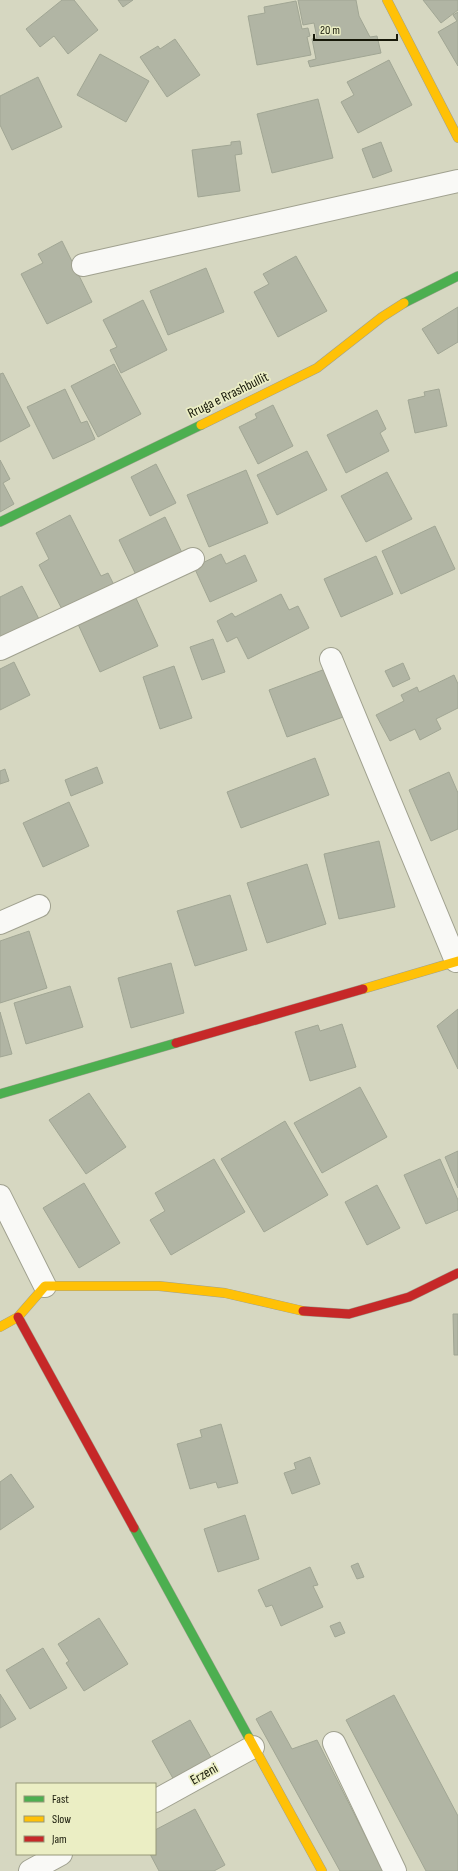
<svg xmlns="http://www.w3.org/2000/svg" width="458" height="1871" viewBox="0 0 458 1871" font-family="'Sofia Sans Condensed',sans-serif">
<rect width="100%" height="100%" fill="#d6d7c1"/>
<path fill="#b1b5a4" stroke="#a1a694" d="M62,0H74L98,30L68,54L54,36L40,47L26,29Z
M118,0H133L123,7Z
M298,0H356L359,16L370,37L377,36L381,53L310,67L308,61L316,59L312,39L317,38L314,23L303,25Z
M423,0H458V10L441,23Z
M296,1L302,29L308,28L310,36L307,37L311,55L257,65L248,16L265,13L264,7Z
M458,12V66L438,32L457,21L453,15Z
M175,39L200,75L167,97L140,57L158,46L160,49Z
M100,54L149,81L126,122L77,95Z
M389,60L412,105L358,133L341,102L354,95L347,82Z
M38,77L62,127L12,150L0,125V96Z
M318,99L333,158L272,173L257,114Z
M240,141L242,154L235,155L240,191L198,197L192,150L231,145V142Z
M381,142L392,171L373,178L362,149Z
M62,241L92,302L47,324L21,274L43,263L38,254Z
M296,256L327,311L278,337L254,292L269,284L263,274Z
M206,268L224,312L168,335L150,291Z
M143,300L167,350L121,373L110,350L117,347L103,320Z
M458,307V342L438,354L422,329Z
M114,364L141,414L98,437L71,386Z
M3,373L30,426L0,442V374Z
M65,389L81,423L87,421L95,439L53,459L27,407Z
M439,389L447,426L415,433L408,400L425,396L424,392Z
M273,405L293,446L258,464L239,427L257,418L255,414Z
M377,410L386,429L380,433L389,451L346,473L327,435Z
M307,451L327,490L277,515L257,475Z
M0,460L10,479L3,483L14,504L0,512Z
M156,464L176,503L150,516L131,477Z
M246,470L268,523L209,547L187,495Z
M387,472L412,519L366,542L341,496Z
M70,515L101,576L108,573L115,587L64,613L39,565L49,559L36,533Z
M165,517L185,559L139,581L119,540Z
M435,526L455,569L401,594L382,551Z
M221,554L226,564L245,555L257,581L210,602L194,567Z
M376,556L393,594L341,617L324,579Z
M22,586L41,623L0,644V597Z
M281,594L289,610L298,606L309,628L248,659L237,637L227,642L217,621L232,613L235,617Z
M135,596L158,646L100,672L77,622Z
M213,639L225,672L202,680L190,647Z
M14,662L30,695L0,710V669Z
M403,663L410,679L393,687L385,671Z
M174,666L192,718L160,729L143,677Z
M328,668L346,716L287,737L269,690Z
M454,675L458,684V708L436,719L441,729L420,740L415,729L390,741L376,715L404,701L401,695L417,687L419,692Z
M315,758L329,795L241,828L227,792Z
M97,767L103,783L71,796L65,780Z
M5,769L9,781L0,784V771Z
M449,772L458,793V829L431,841L409,790Z
M69,802L89,846L43,867L23,823Z
M379,841L395,907L339,919L324,854Z
M307,864L326,924L267,943L247,883Z
M230,895L247,950L195,966L177,911Z
M29,931L47,988L0,1003V941Z
M171,963L184,1013L131,1028L118,978Z
M70,986L83,1027L26,1044L14,1003Z
M458,1009V1069L437,1026Z
M0,1012L12,1054L0,1057Z
M342,1024L356,1067L310,1081L295,1032L318,1025L320,1031Z
M360,1087L387,1137L322,1173L294,1123Z
M89,1093L126,1147L86,1174L49,1120Z
M285,1121L328,1195L264,1232L221,1159Z
M458,1151V1188L445,1157Z
M214,1159L245,1212L171,1255L150,1220L165,1211L155,1193Z
M440,1159L458,1200V1210L426,1224L404,1175Z
M84,1183L120,1243L79,1268L43,1208Z
M377,1185L400,1228L367,1245L345,1202Z
M453,1314H458V1355H454Z
M221,1424L238,1483L218,1488L216,1482L190,1489L177,1444L202,1437L200,1430Z
M310,1457L320,1484L292,1494L284,1473L296,1469L294,1463Z
M11,1474L34,1507L0,1530V1482Z
M245,1515L259,1559L218,1572L204,1529Z
M358,1563L364,1577L357,1579L351,1566Z
M310,1567L318,1585L313,1586L323,1607L281,1626L272,1605L266,1607L258,1590Z
M99,1618L128,1664L84,1691L66,1663L69,1661L58,1644Z
M340,1622L345,1633L335,1637L330,1626Z
M43,1648L67,1688L30,1709L6,1670Z
M0,1694L16,1719L0,1728Z
M394,1695L458,1816V1871H426L346,1720Z
M271,1711L292,1749L317,1740L383,1871H340L256,1719Z
M190,1720L213,1761L175,1782L152,1741Z
M195,1809L225,1865L214,1871H159L150,1854H155V1830Z"/>
<g fill="none" stroke-linecap="round" stroke-linejoin="round">
<defs>
<path id="street" d="M83,265L458,181
M0,649L193,559
M331,659L456,961
M0,923L39,906
M0,1196L45,1286
M334,1743L395,1871
M155,1801L253,1747
M30,1871L61,1854"/>
<path id="fast" d="M404,303L458,276
M0,522L201,425
M0,1094L176,1043
M134,1528L249,1738"/>
<path id="slow" d="M387,0L458,138
M201,425L317,368L382,317L404,303
M363,989L458,961
M0,1327L18,1317L45,1286H159L225,1293L303,1311
M249,1738L322,1871"/>
<path id="jam" d="M176,1043L363,989
M303,1311L349,1314L409,1297L458,1273
M18,1317L134,1528"/>
</defs>
<use href="#street" stroke="#a0a18f" stroke-width="24"/>
<use href="#fast" stroke="#a0a18f" stroke-width="10"/>
<use href="#slow" stroke="#a0a18f" stroke-width="10"/>
<use href="#jam" stroke="#a0a18f" stroke-width="10"/>
<use href="#street" stroke="#f9f9f6" stroke-width="22"/>
<use href="#fast" stroke="#4caf50" stroke-width="9"/>
<use href="#slow" stroke="#ffc107" stroke-width="9"/>
<use href="#jam" stroke="#c62828" stroke-width="9"/>
</g>
<g text-anchor="middle" dominant-baseline="central" stroke-width="3.5" stroke-linejoin="round" paint-order="stroke">
<g font-size="14" fill="#171809" stroke="#ebeec4">
<text transform="translate(228 395) rotate(-26)">Rruga e Rrashbullit</text>
<text transform="translate(204 1774) rotate(-29)">Erzeni</text>
</g>
</g>
<rect x="16" y="1783" width="140" height="72" fill="#ebeec4" stroke="#969879"/>
<rect x="24" y="1796" width="20" height="6" fill="#4caf50" stroke="#969879"/>
<text x="52" y="1803" font-size="12" fill="#171809">Fast</text>
<rect x="24" y="1816" width="20" height="6" fill="#ffc107" stroke="#969879"/>
<text x="52" y="1823" font-size="12" fill="#171809">Slow</text>
<rect x="24" y="1836" width="20" height="6" fill="#c62828" stroke="#969879"/>
<text x="52" y="1843" font-size="12" fill="#171809">Jam</text>
<path d="M314 34v6h83v-6" fill="none" stroke="#171809" stroke-width="2"/>
<text x="320" y="34" font-size="12" fill="#171809" stroke="#ebeec4" stroke-width="3" paint-order="stroke">20 m</text>
</svg>
